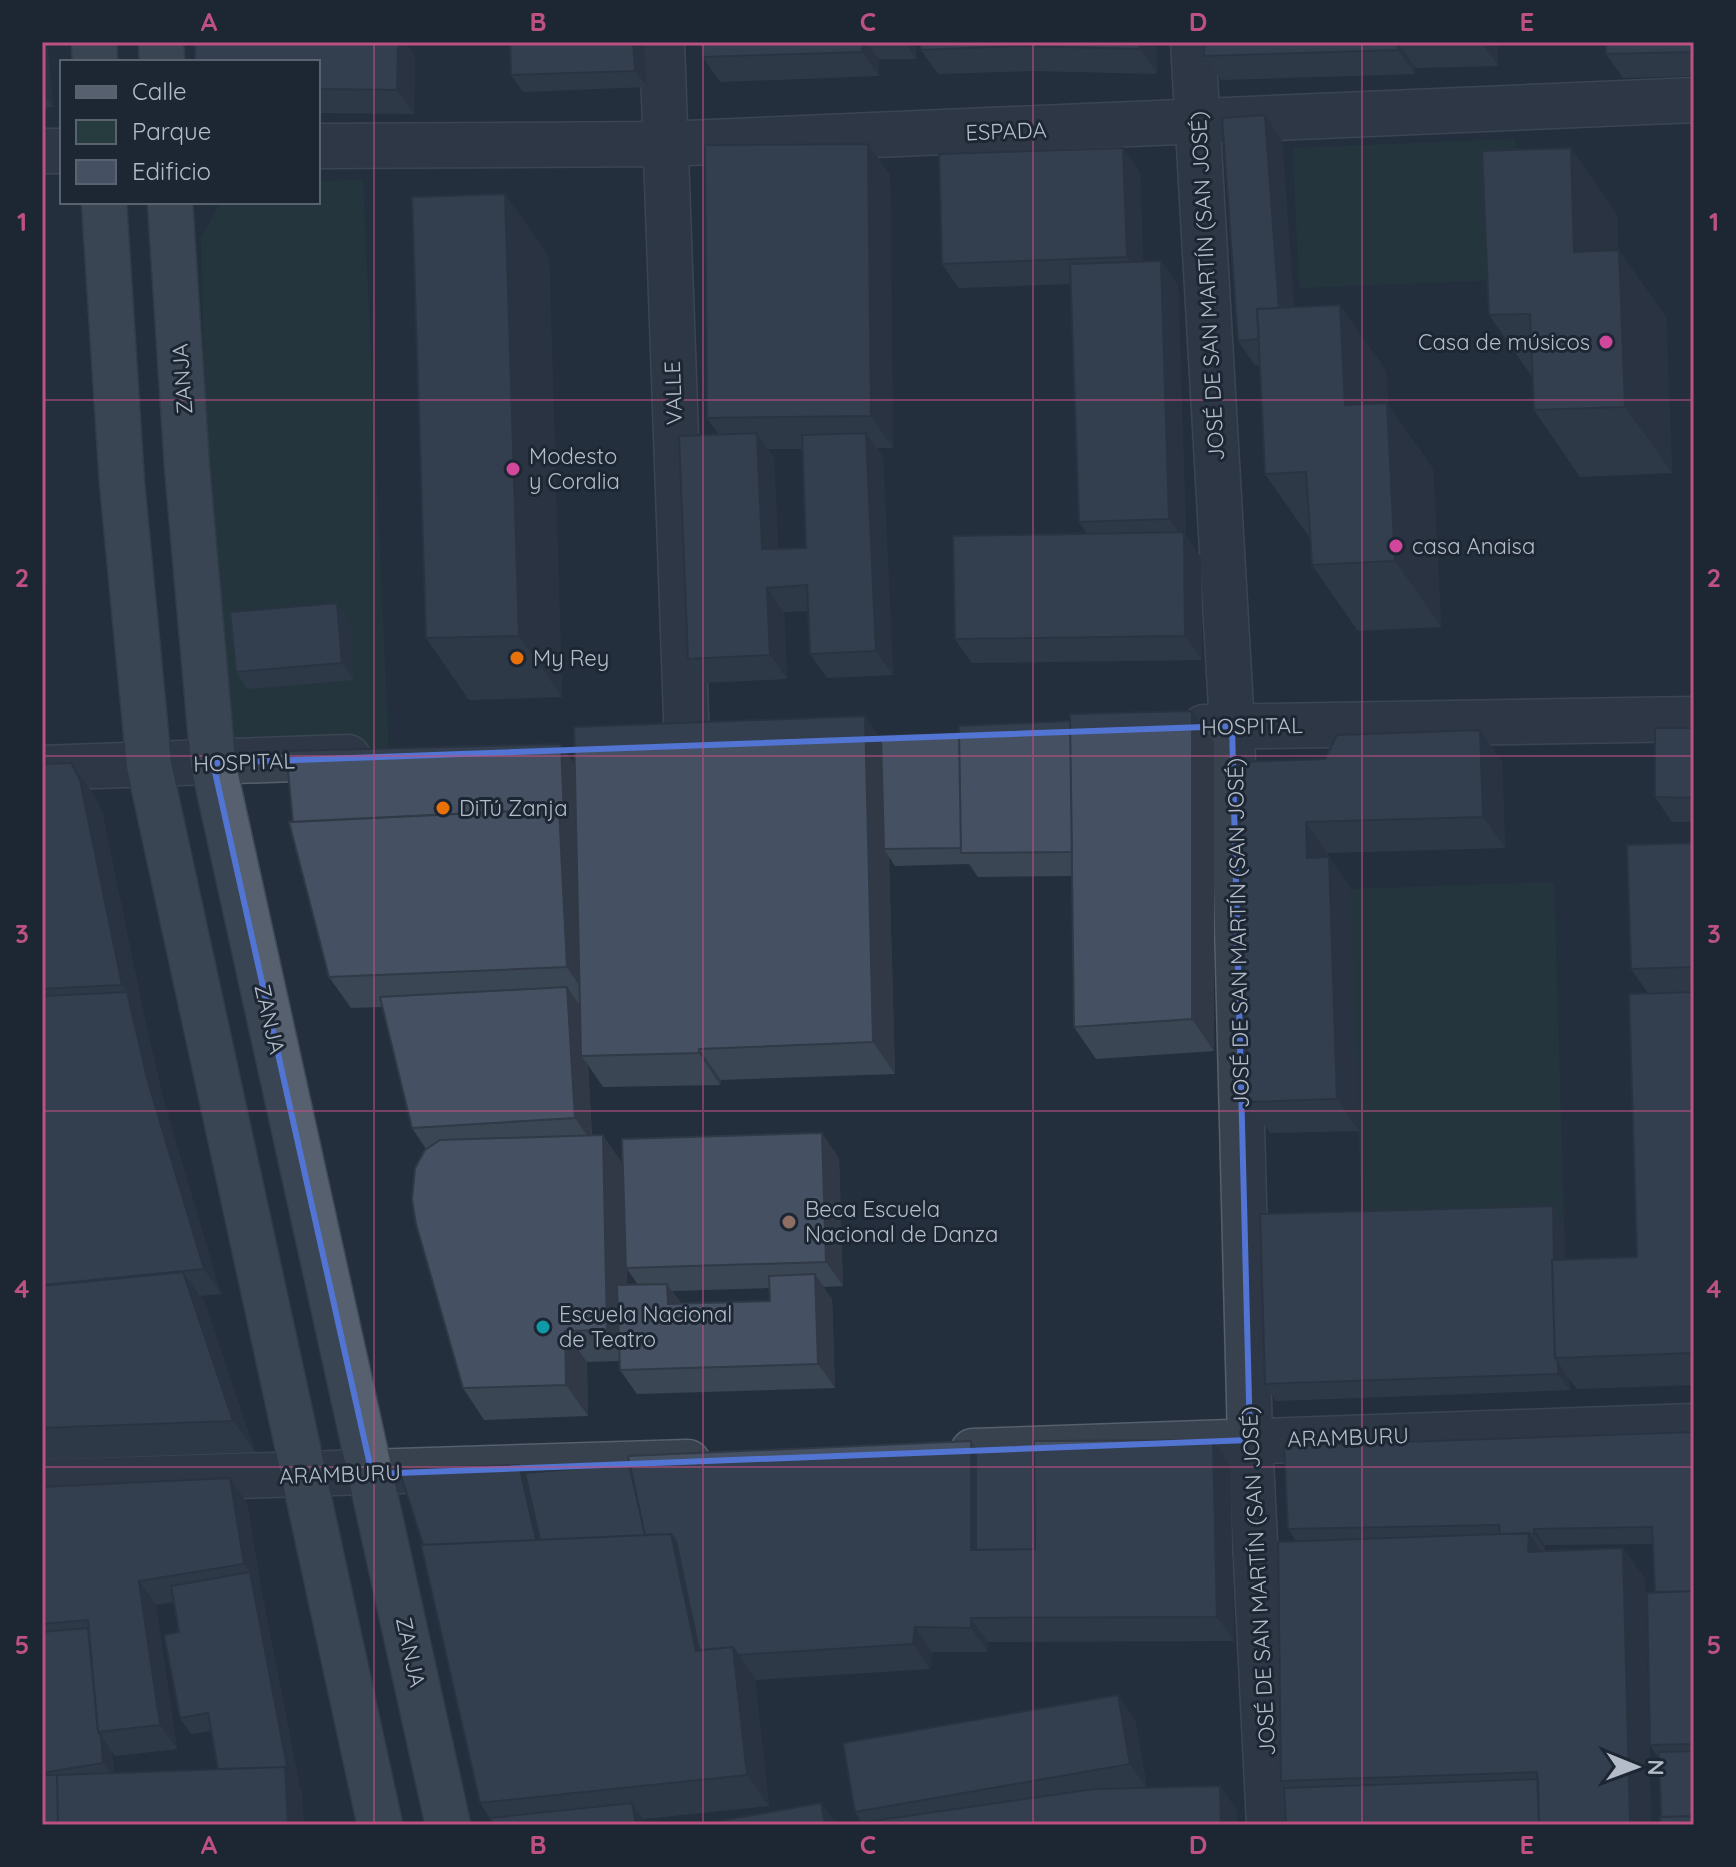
<svg xmlns="http://www.w3.org/2000/svg" width="1736" height="1867" viewBox="0 0 1736 1867" font-family="Quicksand,sans-serif">
<rect width="100%" height="100%" fill="#242f3e"/>
<path fill="#263c3f" d="M1515,139L1521,279L1299,288L1293,148Z
M363,180L389,755L213,763L201,238L221,202H318V181Z
M1554,882L1564,1222L1362,1228L1351,889Z"/>
<g fill="none" stroke-linecap="round" stroke-linejoin="round">
<defs>
<path id="minor" d="M662,42L687,744
M1193,42L1232,726L1250,1440L1269,1825
M318,146L664,144L1694,100
M42,151H62
M1204,727L1694,719
M42,768L348,757
M973,1451L1694,1426
M42,1482L688,1462"/>
<path id="major" d="M94,42L95,62
M161,42L162,62
M104,202L122,483L149,765L380,1825
M170,202L187,467L213,763L448,1825"/>
</defs>
<use href="#minor" stroke="#565f6c" stroke-width="47"/>
<use href="#major" stroke="#414a57" stroke-width="47"/>
<use href="#minor" stroke="#38414e" stroke-width="44"/>
<use href="#major" stroke="#56606e" stroke-width="44"/>
</g>
<path fill="#3b4654" fill-rule="evenodd" d="M42,42H47L53,107L42,108Z
M195,42H405L415,56L414,114L318,113V62Z
M510,42H644L647,87L523,92L511,75Z
M702,42H916V59H879V76L720,82L703,57Z
M1156,42L1157,74L1034,71L938,74L921,50Z
M1204,42H1497L1498,66L1416,68L1414,65L1415,74L1221,80L1204,56Z
M1694,42V76L1623,78L1606,54Z
M1282,140L1294,307L1340,305L1386,371L1388,405L1433,469L1441,627L1358,631L1312,565L1310,538L1265,474L1260,365H1255L1238,341Z
M868,144L890,175L893,448H877L883,457L893,675L827,678L810,654L808,611L784,612L787,679L705,683L688,659L719,435L707,418ZM768,449H802L806,548L778,549L774,458Z
M1140,172L1143,262L1161,261L1178,285L1186,536L1201,557L1202,660L972,663L955,639L1087,534L1079,522L1071,284L959,288L942,264Z
M1617,214L1618,250L1666,317L1672,473L1580,477L1534,410L1533,378L1489,315Z
M549,256L562,697L469,700L426,638Z
M349,620L354,680L247,689L236,672Z
M1192,711L1214,742V1051L1096,1059L1074,1027L1072,876L978,877L969,864L895,866L889,857L895,1074L721,1080L720,1085L603,1087L588,1065L592,1136L623,1164L839,1158L843,1286L823,1287L832,1299L835,1388L637,1394L620,1370V1361L587,1362L588,1416L484,1420L463,1388L426,1149L412,1128L382,1007L351,1008L329,977L575,764L865,716L881,740L959,734L1070,721ZM627,1269L638,1285H627ZM769,1288L770,1301L681,1303L672,1291Z
M1694,728V822H1672L1655,797Z
M1502,761L1505,848L1327,853L1328,857L1351,888L1359,1131L1270,1133L1248,1102L1238,762Z
M71,763L93,794L102,811L144,1016L165,1106L221,1294L200,1296L205,1303L255,1452L42,1460V764Z
M1694,843V992L1648,993L1631,969Z
M1694,992V1385L1577,1389L1569,1379L1570,1390L1276,1401L1265,1384L1553,1206L1564,1222L1565,1259L1637,1257Z
M1694,1432V1825L1661,1817L1659,1758L1650,1745L1655,1592L1653,1544L1545,1545V1550H1541L1623,1548L1645,1579L1651,1825L1286,1788L1281,1781L1296,1541L1288,1529Z
M1213,1440L1230,1465L1234,1641L988,1642V1652H932L930,1669L755,1680L769,1806L644,1819L490,1818L480,1803L423,1545L525,1473L971,1441L976,1449L1034,1448Z
M42,1487L247,1503L261,1588L300,1789L302,1791L42,1825ZM174,1602L179,1632L180,1718L191,1734L211,1731L218,1769L114,1773L112,1752L115,1756L177,1749L156,1605Z
M1118,1695L1135,1720L1147,1788L1237,1810L862,1823L855,1812Z"/>
<path fill="#303945" d="M42,42H47L53,107L42,92Z
M398,42H405L415,56L414,114L397,90Z
M633,42H644L647,87L635,71Z
M862,42H878L867,43L879,59V76L862,52Z
M905,42H916V59Z
M1140,42H1156L1157,74L1140,49Z
M1397,42H1414L1399,44L1414,65L1415,74L1398,50Z
M1481,42H1497L1498,66Z
M1265,115L1282,140L1298,362L1281,338Z
M868,144L890,175L893,448L871,416Z
M1123,148L1140,172L1144,281L1127,257Z
M1571,148L1617,214L1621,318L1574,252Z
M505,194L549,256L562,697L519,636Z
M1619,250L1666,317L1672,473L1625,407Z
M1161,261L1178,285L1186,536L1201,557L1202,660L1185,636L1184,539L1169,519Z
M1340,305L1386,371L1388,405L1433,469L1441,627L1395,561L1345,405Z
M757,433L774,458L779,573L762,549Z
M866,433L883,457L893,675L876,651Z
M42,437L47,583L42,594Z
M767,588L784,612L787,679L770,655Z
M337,603L349,620L354,680L342,663Z
M1192,711L1214,742V1051L1192,1019Z
M865,716L887,748L884,849L889,857L895,1074L873,1042Z
M1480,730L1502,761L1505,848L1483,817Z
M561,744L578,769L588,999L567,967L559,809Z
M71,763L93,794L102,811L144,1016L165,1106L221,1294L204,1269L148,1082L127,992L122,985Z
M1306,822L1327,853L1329,890L1307,858Z
M1329,857L1351,888L1359,1131L1337,1099Z
M567,987L584,1011L581,1056L588,1065L592,1143L575,1118Z
M699,1049L721,1080L720,1085L699,1053Z
M822,1133L839,1158L843,1286L826,1262Z
M603,1135L625,1167L629,1361L607,1330Z
M1553,1206L1564,1222L1569,1357L1558,1358Z
M183,1272L205,1303L255,1452L233,1421Z
M815,1274L832,1299L835,1388L818,1364Z
M667,1284L684,1308L668,1304Z
M565,1331L587,1362L588,1416L566,1385Z
M1558,1362L1569,1379L1570,1390L1558,1374Z
M1213,1440L1230,1465L1234,1641L1217,1617Z
M971,1441L988,1465V1558L971,1550Z
M519,1465L536,1489L551,1554L538,1547Z
M230,1478L247,1503L261,1588L300,1789L302,1791L304,1825H288L285,1767L250,1572L244,1564Z
M1534,1529L1545,1545V1550L1534,1534Z
M1529,1533L1551,1564L1528,1552Z
M671,1534L693,1565L712,1657L696,1651Z
M1623,1548L1645,1579L1651,1825H1630Z
M139,1581L156,1605L177,1749L160,1725Z
M971,1618L988,1642V1652L971,1628Z
M915,1627L932,1652L930,1669L913,1644Z
M733,1647L755,1678L769,1806L747,1775Z
M1118,1695L1135,1720L1147,1789L1130,1764Z
M101,1735L112,1752L115,1779L103,1763Z
M1220,1786L1237,1810V1825H1221Z
M632,1803L644,1820L645,1825H636Z
M821,1803L837,1825H825Z"/>
<path fill="#455162" stroke="#303945" stroke-width="2" d="M195,42H398L397,90L318,89V62H195Z
M510,42H633L635,71L511,75Z
M702,42H862V52L703,57Z
M920,42H1140V49L1017,46L921,50Z
M1204,42H1397L1398,50L1204,56Z
M1399,42H1471L1399,44Z
M1606,42H1694V52L1606,54Z
M1265,115L1279,308L1257,309L1259,339L1238,341L1222,118Z
M868,144L871,416L707,418L705,145Z
M1123,148L1127,257L942,264L939,154Z
M1571,148L1574,252L1619,250L1625,407L1534,410L1530,314L1489,315L1482,151Z
M505,194L519,636L426,638L412,197Z
M1161,261L1169,519L1079,522L1070,264Z
M1340,305L1345,405L1387,403L1395,561L1312,565L1306,472L1265,474L1257,309Z
M757,433L762,549L806,548L802,435L866,433L876,651L810,654L807,585L767,588L770,655L688,659L679,436Z
M1184,532L1185,636L955,639L953,536Z
M337,603L342,663L236,672L230,612Z
M1192,711V1019L1074,1027L1070,714Z
M865,716L873,1042L699,1049V1053L581,1056L574,727Z
M1070,721L1072,852L961,853L959,726Z
M1655,728H1694V798L1655,797Z
M1480,730L1483,817L1306,822L1307,858L1329,857L1337,1099L1248,1102L1238,762L1325,759L1337,735Z
M959,734L961,848L884,849L881,736Z
M561,744L564,816L559,809L293,822L286,751Z
M71,763L80,780L122,985L42,989V764Z
M559,809L567,967L329,977L289,822Z
M1694,843V967L1631,969L1627,845Z
M567,987L575,1118L412,1128L380,997Z
M127,992L148,1082L204,1269L42,1285V996Z
M1694,992V1353L1555,1358L1552,1260L1637,1257L1629,994Z
M822,1133L826,1262L626,1268L622,1139Z
M603,1135L607,1330L565,1331L566,1385L463,1388L416,1224L412,1200L415,1168L425,1150L440,1140Z
M1553,1206L1554,1260H1552L1555,1358L1558,1362V1374L1265,1384L1260,1214Z
M183,1272L233,1421L42,1428V1286Z
M815,1274L818,1364L620,1370L617,1285L667,1284L668,1304L770,1301L769,1276Z
M1694,1432V1591L1655,1592L1652,1527L1534,1529V1534H1500L1499,1525L1288,1529L1284,1446Z
M1213,1440L1217,1617L971,1618V1628L915,1627L913,1644L738,1655L733,1647L699,1650L676,1541L671,1534L645,1535L628,1456L971,1441V1550L1035,1549L1034,1441Z
M1034,1448L1035,1549L976,1550V1449Z
M629,1464L645,1535L540,1540L525,1473Z
M519,1465L536,1540L423,1545L399,1469Z
M230,1478L244,1564L139,1581L160,1725L98,1732L88,1620L42,1624V1487Z
M1529,1533L1528,1552L1623,1548L1630,1825H1539L1537,1772L1281,1781L1278,1542Z
M671,1534L696,1651L733,1647L747,1775L480,1803L421,1545Z
M250,1572L288,1772L285,1767L218,1769L208,1713L180,1718L164,1635L179,1632L171,1586Z
M1694,1591V1744L1650,1745L1647,1593Z
M88,1628L98,1732L101,1735L103,1763L42,1773V1632Z
M1118,1695L1130,1764L855,1812L843,1743Z
M1694,1751V1816L1661,1817L1659,1752Z
M285,1767L288,1825H58L57,1775Z
M42,1775H57L58,1825H42Z
M1538,1779L1539,1825H1286L1284,1788Z
M1220,1786L1221,1825H844L1094,1789Z
M632,1803L636,1825H492L490,1818Z
M821,1803L825,1825H697Z
M1694,1816V1825H1660V1817Z"/>
<path d="M0 0H1736V1867H0ZM1232,726L1250,1440L372,1474L213,763Z" fill="#242f3e" fill-opacity=".55" fill-rule="evenodd"/>
<path fill="none" stroke="#5274d3" stroke-width="6" stroke-linejoin="round" d="M1232,726L1250,1440L372,1474L213,763Z"/>
<path fill="none" stroke="#bd5182" stroke-width="2" stroke-opacity="0.55" d="M374,42V1825M703,42V1825M1033,42V1825M1362,42V1825M42,400H1694M42,756H1694M42,1111H1694M42,1467H1694"/>
<g fill="#d1479c" stroke="#1d2633" stroke-width="3">
<circle cx="1606" cy="342" r="8"/>
<circle cx="513" cy="469" r="8"/>
<circle cx="1396" cy="546" r="8"/>
</g>
<g fill="#e8710a" stroke="#1d2633" stroke-width="3">
<circle cx="517" cy="658" r="8"/>
<circle cx="443" cy="808" r="8"/>
</g>
<circle fill="#8d6e63" stroke="#1d2633" stroke-width="3" cx="789" cy="1222" r="8"/>
<circle fill="#0f9aa8" stroke="#1d2633" stroke-width="3" cx="543" cy="1327" r="8"/>
<g text-anchor="middle" dominant-baseline="central" stroke-width="6" stroke-linejoin="round" paint-order="stroke">
<g font-size="22" fill="#b4bcc9" stroke="#1d2633">
<text transform="translate(1006 131) rotate(-2)">ESPADA</text>
<text transform="translate(1207 286) rotate(-93)">JOSÉ DE SAN MARTÍN (SAN JOSÉ)</text>
<text transform="translate(182 379) rotate(-94)">ZANJA</text>
<text transform="translate(673 393) rotate(-92)">VALLE</text>
<text transform="translate(1252 726) rotate(-1)">HOSPITAL</text>
<text transform="translate(244 762) rotate(-2)">HOSPITAL</text>
<text transform="translate(1238 933) rotate(-91)">JOSÉ DE SAN MARTÍN (SAN JOSÉ)</text>
<text transform="translate(270 1019) rotate(77)">ZANJA</text>
<text transform="translate(1348 1437) rotate(-2)">ARAMBURU</text>
<text transform="translate(340 1474) rotate(-2)">ARAMBURU</text>
<text transform="translate(1258 1581) rotate(-93)">JOSÉ DE SAN MARTÍN (SAN JOSÉ)</text>
<text transform="translate(411 1652) rotate(78)">ZANJA</text>
</g>
<g font-size="22" fill="#b4bcc9" stroke="#1d2633" text-anchor="start">
<text x="1590" y="342" text-anchor="end">Casa de músicos</text>
<text x="529" y="456">Modesto<tspan x="529" dy="25">y Coralia</tspan></text>
<text x="1412" y="546">casa Anaisa</text>
<text x="533" y="658">My Rey</text>
<text x="459" y="808">DiTú Zanja</text>
<text x="805" y="1209">Beca Escuela<tspan x="805" dy="25">Nacional de Danza</tspan></text>
<text x="559" y="1314">Escuela Nacional<tspan x="559" dy="25">de Teatro</tspan></text>
</g>
</g>
<rect width="1736" height="1867" fill="none" stroke="#1d2633" stroke-width="88"/>
<rect x="60" y="60" width="260" height="144" fill="#1d2633" stroke="#59626f" stroke-width="2"/>
<rect x="76" y="86" width="40" height="12" fill="#56606e" stroke="#59626f" stroke-width="2"/>
<text x="132" y="100" font-size="24" fill="#b4bcc9">Calle</text>
<rect x="76" y="120" width="40" height="24" fill="#263c3f" stroke="#59626f" stroke-width="2"/>
<text x="132" y="140" font-size="24" fill="#b4bcc9">Parque</text>
<rect x="76" y="160" width="40" height="24" fill="#455162" stroke="#59626f" stroke-width="2"/>
<text x="132" y="180" font-size="24" fill="#b4bcc9">Edificio</text>
<g transform="translate(1636 1767) rotate(91)" stroke="#1d2633" stroke-width="6" paint-order="stroke">
<path d="M0-6L14 30L0 20L-14 30Z" fill="#b4bcc9"/>
<text y="-12" font-size="22" font-weight="bold" text-anchor="middle" fill="#b4bcc9">N</text>
</g>
<rect x="44" y="44" width="1648" height="1779" fill="none" stroke="#bd5182" stroke-width="3"/>
<g font-size="26" text-anchor="middle" font-weight="bold" fill="#bd5182">
<text x="209" y="31">A</text>
<text x="538" y="31">B</text>
<text x="868" y="31">C</text>
<text x="1198" y="31">D</text>
<text x="1527" y="31">E</text>
<text x="22" y="231">1</text>
<text x="1714" y="231">1</text>
<text x="22" y="587">2</text>
<text x="1714" y="587">2</text>
<text x="22" y="943">3</text>
<text x="1714" y="943">3</text>
<text x="22" y="1298">4</text>
<text x="1714" y="1298">4</text>
<text x="22" y="1654">5</text>
<text x="1714" y="1654">5</text>
<text x="209" y="1854">A</text>
<text x="538" y="1854">B</text>
<text x="868" y="1854">C</text>
<text x="1198" y="1854">D</text>
<text x="1527" y="1854">E</text>
</g>
</svg>
